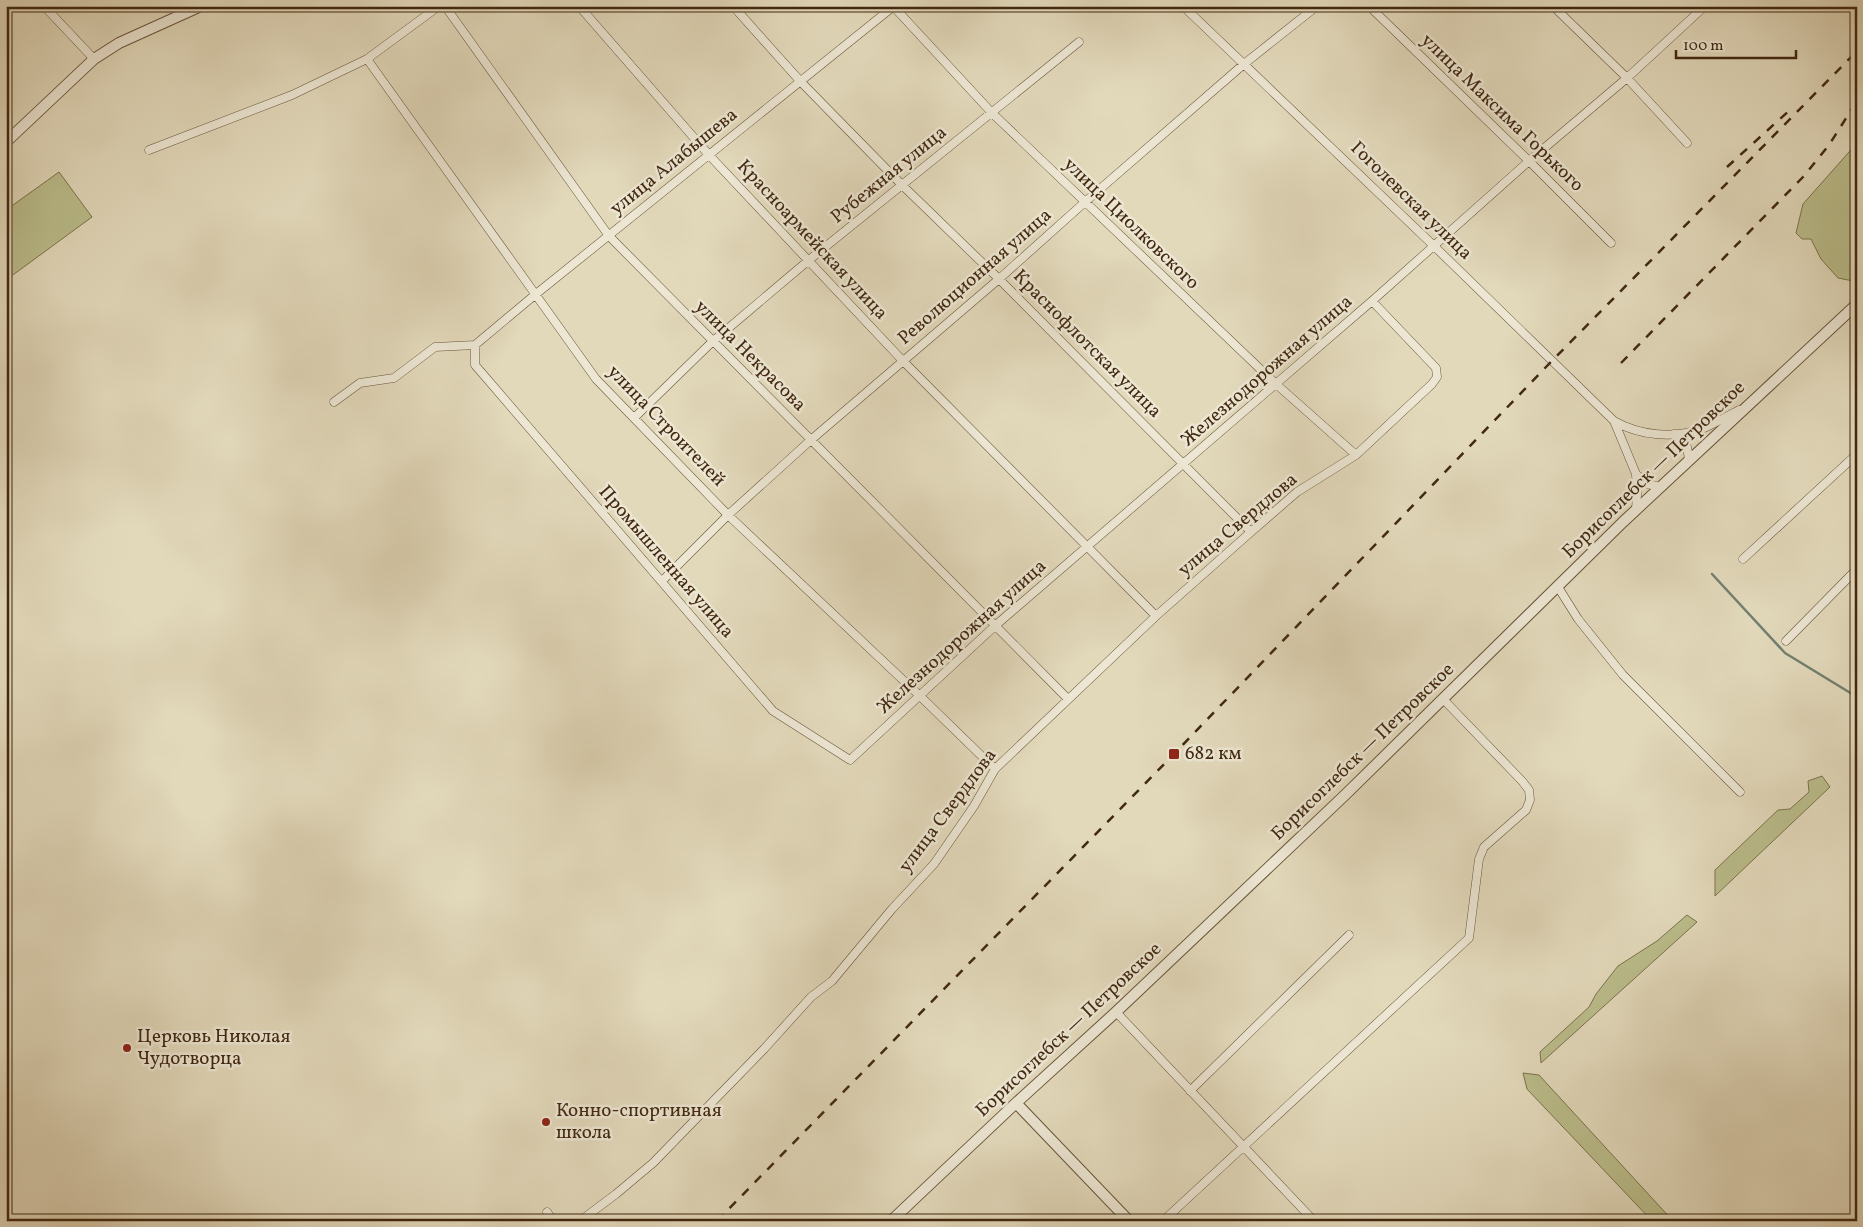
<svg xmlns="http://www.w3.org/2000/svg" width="1863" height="1227" viewBox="0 0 1863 1227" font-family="Vollkorn,serif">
<rect width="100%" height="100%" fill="#e2d9bb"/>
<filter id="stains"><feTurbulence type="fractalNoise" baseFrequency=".004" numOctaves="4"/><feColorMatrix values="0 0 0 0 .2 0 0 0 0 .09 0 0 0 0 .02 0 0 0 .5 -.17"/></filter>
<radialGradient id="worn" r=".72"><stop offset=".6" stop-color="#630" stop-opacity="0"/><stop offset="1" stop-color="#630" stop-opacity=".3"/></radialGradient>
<path fill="#babd8b" stroke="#7e724e" d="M1857,143V278L1853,281L1838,278L1821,259L1811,239H1802L1796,233L1803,204Z
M59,172L92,217L6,280V210Z
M1822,776L1830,787L1715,896V870L1778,810L1790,809L1809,792L1808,781Z
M1687,915L1697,922L1541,1063L1540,1052L1589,1007L1596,994L1618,966L1657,941Z
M1523,1073L1539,1075L1673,1221H1652L1527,1089Z"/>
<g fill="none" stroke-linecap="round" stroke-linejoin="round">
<path stroke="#738071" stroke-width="2.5" d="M1712,574L1785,653L1857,697"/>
<defs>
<path id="minor" d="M44,6L94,59
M445,6L609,236L1068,699
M579,6L709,155L903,361L1156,616
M733,6L801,82L902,185L999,279L1251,532
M893,6L992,113L1276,384L1356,455
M1183,6L1434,246L1614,421C1640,436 1675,439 1704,428C1716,423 1728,416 1739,410
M1369,6L1529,161L1611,243
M1553,6L1627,78L1687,143
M367,59L596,379L728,515L920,696L995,769
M149,150L292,95L367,59L439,6
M475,345V365L773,711L850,760L996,625L1372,301L1529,161L1627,78L1705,6
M334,402L360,383L394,378L435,347L475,345L536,294L894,6
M634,418L712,342L809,260L1079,42
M1614,421L1636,474L1637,495L1636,509
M1674,434L1687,447L1689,459
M1636,474L1648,484L1660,487
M1743,559L1857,454
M662,581L728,515L812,439L999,279L1085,202L1244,64L1317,6
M1558,587L1578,619L1623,675L1740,792
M1786,641L1857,569
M1116,1012L1314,1221
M1190,1091L1349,935
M547,1212L553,1221
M580,1221L616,1194L653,1163L764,1049L811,997L832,981L892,909L934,864L974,806L995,769L1156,616L1251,532L1297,492L1356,455L1432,384L1437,377L1436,368L1372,301
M1163,1221L1469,938L1479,859L1484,847L1526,810L1530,800L1529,790L1522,781L1443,699"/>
<path id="tertiary" d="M6,142L94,59L119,43L201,6
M1016,1103L1129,1221
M891,1221L1016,1103L1116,1012L1345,795L1623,522L1857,304"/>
</defs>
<use href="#minor" stroke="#69543b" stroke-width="9"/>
<use href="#tertiary" stroke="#69543b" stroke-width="12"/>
<use href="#minor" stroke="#ece6d3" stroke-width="8"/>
<use href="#tertiary" stroke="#ece6d3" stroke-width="10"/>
<path stroke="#412810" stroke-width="2.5" stroke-dasharray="9 9" stroke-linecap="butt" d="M1727,167L1791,109
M1621,363L1803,177L1829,145L1857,101
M717,1221L1174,754L1545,368L1857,51"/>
</g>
<g fill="#8f2418" stroke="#ece6d3" stroke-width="2">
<rect x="1168" y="748" width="12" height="12" rx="2.5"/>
<circle cx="127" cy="1048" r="5"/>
<circle cx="546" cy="1122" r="5"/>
</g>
<g text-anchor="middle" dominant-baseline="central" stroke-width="5" stroke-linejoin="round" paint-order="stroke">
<g font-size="19" fill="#412810" stroke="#ece6d3">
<text transform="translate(1502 113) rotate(44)">улица Максима Горького</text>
<text transform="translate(674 162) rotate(-39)">улица Алабышева</text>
<text transform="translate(889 175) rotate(-39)">Рубежная улица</text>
<text transform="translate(1411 201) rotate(44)">Гоголевская улица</text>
<text transform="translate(1131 224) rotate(44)">улица Циолковского</text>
<text transform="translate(812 240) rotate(47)">Красноармейская улица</text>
<text transform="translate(975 277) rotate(-41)">Революционная улица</text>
<text transform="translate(1087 344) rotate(45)">Краснофлотская улица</text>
<text transform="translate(750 356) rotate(45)">улица Некрасова</text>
<text transform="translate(1267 371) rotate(-41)">Железнодорожная улица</text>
<text transform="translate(666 426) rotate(46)">улица Строителей</text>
<text transform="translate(1654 470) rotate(-44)">Борисоглебск — Петровское</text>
<text transform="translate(1238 525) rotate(-40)">улица Свердлова</text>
<text transform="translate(666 562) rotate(49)">Промышленная улица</text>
<text transform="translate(962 637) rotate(-42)">Железнодорожная улица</text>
<text transform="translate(1363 752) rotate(-44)">Борисоглебск — Петровское</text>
<text transform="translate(948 811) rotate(-53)">улица Свердлова</text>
<text transform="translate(1069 1030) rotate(-43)">Борисоглебск — Петровское</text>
</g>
<g font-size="19" fill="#412810" stroke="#ece6d3" text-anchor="start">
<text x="1185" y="754">682 км</text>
<text x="137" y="1037">Церковь Николая<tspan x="137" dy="22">Чудотворца</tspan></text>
<text x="556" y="1111">Конно-спортивная<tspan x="556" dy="22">школа</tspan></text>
</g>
</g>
<rect width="1863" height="1227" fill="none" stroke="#e2d9bb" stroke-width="25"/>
<rect x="8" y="8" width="1848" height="1212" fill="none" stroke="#412810" stroke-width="2.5"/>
<rect x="12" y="12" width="1838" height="1202" fill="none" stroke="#412810"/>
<path d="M1676 50v8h120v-8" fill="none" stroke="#412810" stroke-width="2.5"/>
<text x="1683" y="50" font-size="15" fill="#412810" stroke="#ece6d3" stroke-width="4" paint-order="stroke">100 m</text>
<rect width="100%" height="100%" filter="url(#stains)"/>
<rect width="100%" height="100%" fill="url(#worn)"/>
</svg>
